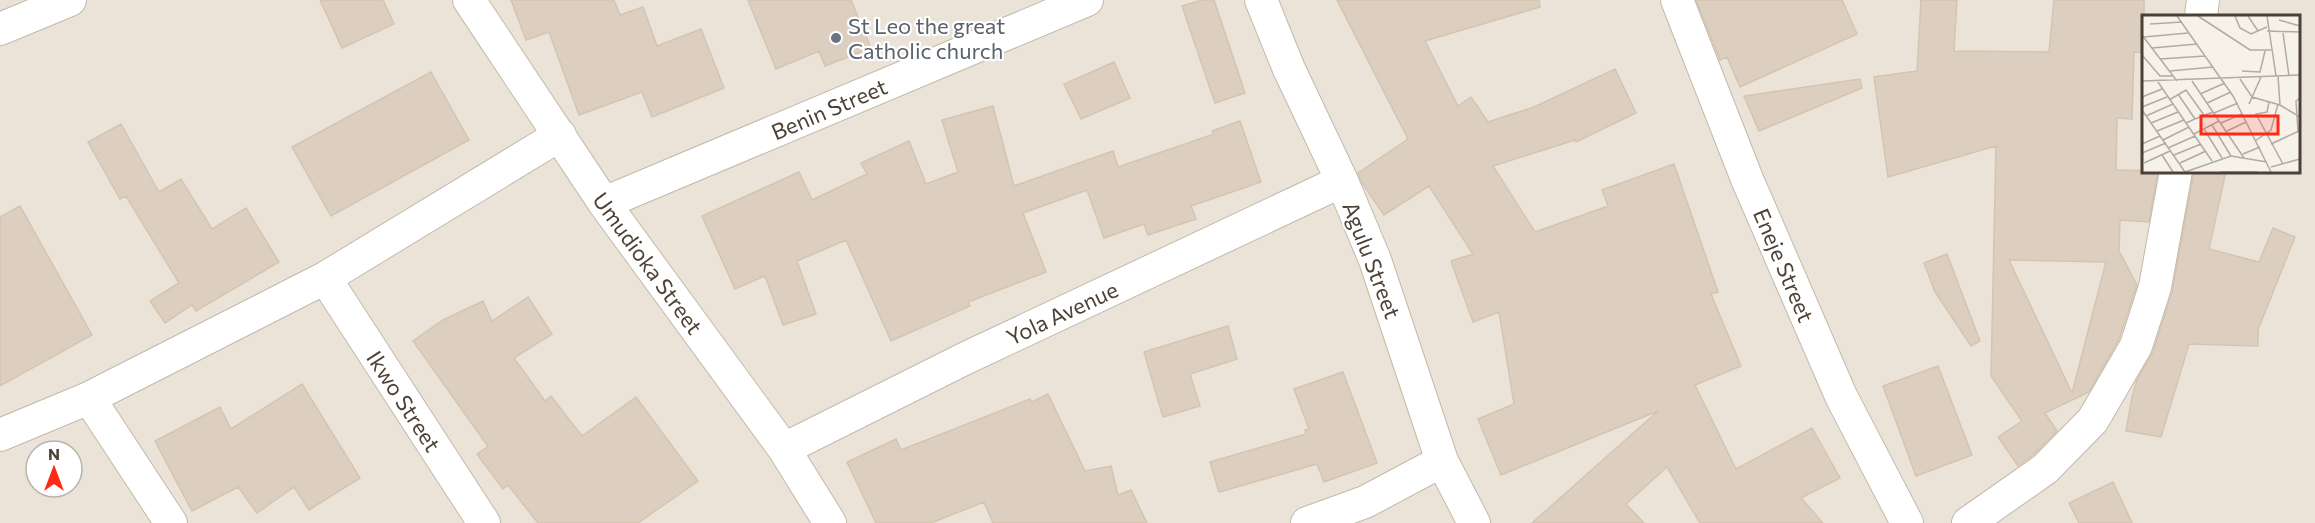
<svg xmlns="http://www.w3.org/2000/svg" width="2315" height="523" viewBox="0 0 2315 523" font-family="Commissioner,sans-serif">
<rect width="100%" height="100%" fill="#f6f1e9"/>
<path fill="#ebe3d7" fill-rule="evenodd" d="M0,0H2315V523H0ZM2144,16H2298V171H2144ZM36,451H72V487H36Z"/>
<path fill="#dccfc0" stroke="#d5c4b0" stroke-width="1.5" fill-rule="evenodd" d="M320,0H383L394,24L342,48Z
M511,0H614L620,15L643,7L657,46L701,29L724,88L652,117L642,92L579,115L549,32L526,40Z
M748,0H851L871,48L825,66L819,51L776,69Z
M1202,0H1214L1245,93L1215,103L1182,6Z
M1337,0H1539L1540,7L1425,41L1458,106L1471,97L1488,122L1534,107L1615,69L1636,113L1576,142L1575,140L1493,166L1535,232L1608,206L1602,190L1674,164L1718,292L1711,294L1741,366L1695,385L1736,469L1812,428L1840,478L1801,498L1823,523H1700L1667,467L1626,504L1644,523H1532L1658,411L1501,475L1478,419L1514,404L1499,312L1473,322L1451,261L1473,254L1429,186L1384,215L1362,183L1358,173L1408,139Z
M1696,0H1842L1857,34L1740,87L1727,57L1720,60Z
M1921,0H1957L1954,51L2049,52L2054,0H2144V53L2134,52L2132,119L2117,118L2116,170L2158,171L2149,222L2120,220L2119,251L2137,285L2119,339L2089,392L2045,413L2057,431L2033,455L2018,466L1998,437L2022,421L1991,376L1996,146L1888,177L1874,77L1917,71ZM2009,260L2106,262L2072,393Z
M1114,62L1130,98L1081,119L1064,84Z
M431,72L469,140L331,216L292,147Z
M1860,79L1862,88L1759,131L1744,96Z
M993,106L1014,186L1113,151L1118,167L1214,134L1212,131L1240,121L1261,182L1191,206L1196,219L1148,235L1144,224L1104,238L1087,190L1023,213L1046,272L968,302L970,306L891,341L846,240L797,261L816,314L783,325L765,276L735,289L702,216L799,172L812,200L867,174L861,163L909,141L926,184L958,172L942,120Z
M121,124L159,192L181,179L212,229L246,208L279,262L196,311L192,305L165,323L150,301L179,283L126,196L120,199L88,142Z
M2194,171H2226L2209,249L2259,262L2273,228L2295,237L2258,330V346L2189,344L2161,437L2126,431L2132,397L2137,380L2153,352L2172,292Z
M20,206L92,335L0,386V217Z
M1947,254L1980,341L1971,346L1935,292L1924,263Z
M528,297L552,334L514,358L545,401L551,396L582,436L636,397L698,481L638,523H538L508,485L503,489L477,454L488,447L487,445L413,341L443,320L483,301L492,321Z
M1228,326L1237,359L1190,374L1200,406L1163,417L1144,352Z
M1938,366L1972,455L1916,476L1883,386Z
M1343,372L1377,463L1324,482L1317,464L1219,492L1210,462L1306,434L1305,430L1309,429L1294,389Z
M302,384L360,478L309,510L294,487L257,513L238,487L192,511L155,441L220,407L231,429Z
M1048,394L1085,471L1111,466L1118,495L1131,490L1147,523H993L984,502L931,523H876L847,462L896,439L901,450L1030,399L1032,402Z
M2113,482L2132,523H2079L2069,503Z"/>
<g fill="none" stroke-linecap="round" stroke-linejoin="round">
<defs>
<path id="minor" d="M469,0L604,203L784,449L830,523
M1261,0L1289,69L1342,181L1375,260L1442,461L1474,523
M1677,0L1747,179L1841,396L1907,523
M2201,16L2203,0
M0,29L70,0
M604,203L1087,0
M325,278L484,523
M89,398L171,523
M0,435L89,398L325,278L560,135
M784,449L964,359L1342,181
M1307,523L1365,502L1442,461
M1968,523L2045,469L2093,420L2136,346L2155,287L2176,171"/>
</defs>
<use href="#minor" stroke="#c3b9ab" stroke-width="34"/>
<use href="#minor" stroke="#fff" stroke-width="32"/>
</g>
<circle fill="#6b7280" stroke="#fff" stroke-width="2" cx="836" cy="38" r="6"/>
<g text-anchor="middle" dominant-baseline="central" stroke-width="4.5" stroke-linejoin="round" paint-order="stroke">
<g font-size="22" fill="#5b616d" stroke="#fff" text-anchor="start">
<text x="848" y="25">St Leo the great<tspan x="848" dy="25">Catholic church</tspan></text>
</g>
<g font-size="22" fill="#4b4136" stroke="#fff">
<text transform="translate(829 109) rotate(-23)">Benin Street</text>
<text transform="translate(1372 260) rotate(69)">Agulu Street</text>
<text transform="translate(648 263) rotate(54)">Umudioka Street</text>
<text transform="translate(1784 265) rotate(67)">Eneje Street</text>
<text transform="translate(1062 313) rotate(-25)">Yola Avenue</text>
<text transform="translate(404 401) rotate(57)">Ikwo Street</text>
</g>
</g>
<g transform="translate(2142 15)">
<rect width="158" height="158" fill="#f6f1e9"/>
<path fill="none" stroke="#b2aba1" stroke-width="1.5" d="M35,1L91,81L129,157M56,1L108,35H129M93,1L98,13L109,19L125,12M106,1L116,16M125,1L134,61M137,5L158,11M8,9L40,7M125,16L158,17M141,18L147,61M0,20L35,66M2,22L46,18M10,33L55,29M0,40L18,61H31M18,44L63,41M28,56L71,52M100,56L118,57L123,36M136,61L138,90M98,64L110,82L138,90L158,102M0,66L158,60M50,66L102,143M16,67L70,146M36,79L53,104L44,108M58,79L83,68M0,82L20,74M27,85L44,75L62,100M127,87L125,97L114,99L141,149M65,88L89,77M107,89L119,62M0,92L25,82M0,95L43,157M72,98L96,88M4,101L31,89M53,104L71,97M9,108L36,97M79,108L100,99M70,110L89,141M62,114L80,143M15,116L42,105M85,116L104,107M156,116L154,86L158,83M52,119L77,106M21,125L47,112M113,126L129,115L136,89M0,129L18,121M129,129L157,116M26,133L53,121M0,138L24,128M101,139L118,132M20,140L31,157M32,140L59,129M2,148L28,136M38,148L64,136M129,152L158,144M43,157L89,141L125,147M78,157H116"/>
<path fill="#ff2917" fill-opacity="0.15" stroke="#ff2917" stroke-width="3" d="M59,101H136V119H59Z"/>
<rect width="158" height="158" fill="none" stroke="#4b4136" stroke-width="3"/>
</g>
<g transform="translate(54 469)"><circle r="28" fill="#ffffff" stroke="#b7b3af" stroke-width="1.5"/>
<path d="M0-4.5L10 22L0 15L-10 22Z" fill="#ff2917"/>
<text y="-9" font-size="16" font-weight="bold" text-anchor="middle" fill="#4b4136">N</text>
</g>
</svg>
